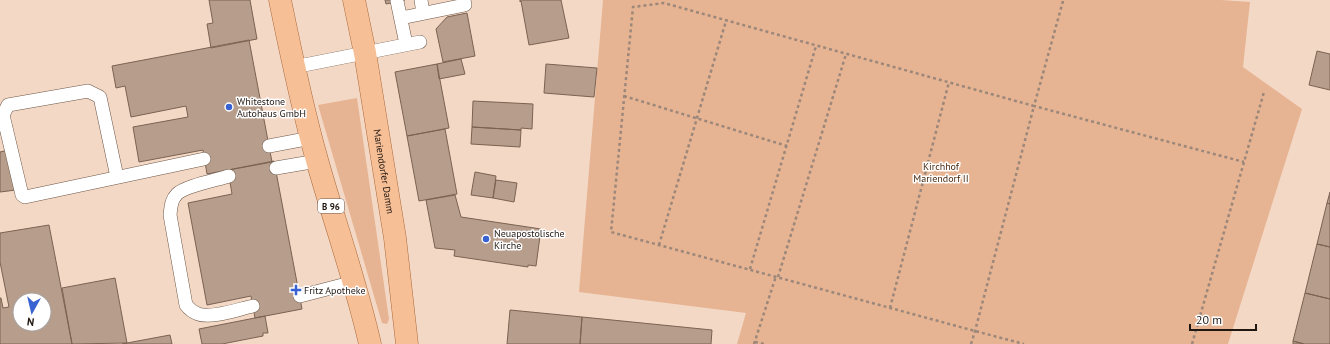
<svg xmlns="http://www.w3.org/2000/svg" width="1330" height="344" viewBox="0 0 1330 344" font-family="'PT Sans',sans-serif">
<rect width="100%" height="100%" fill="#f4d8c6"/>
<path fill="#e6b492" d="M603,0H1221L1250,2L1243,67L1302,109L1228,344H737L746,313L579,292Z
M357,98L389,319L387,324L382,323L318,105Z"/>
<path fill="#b79d8b" stroke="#7b6252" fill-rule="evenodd" d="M209,0H250L257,39L211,48L207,24L213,23Z
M385,0H405L386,4Z
M520,0H561L569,38L529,45L521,1L520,2Z
M467,13L475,56L443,62L436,29L447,17Z
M249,40L272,162L207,174L203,150L139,162L133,127L188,117L186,106L131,117L125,86L116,88L112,66Z
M1317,51L1330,54V90L1309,85Z
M461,59L465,74L439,79L437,64Z
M437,64L449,128L407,136L395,72Z
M546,64L597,68L594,97L544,93Z
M473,101L533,104L532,129L521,128V130L472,127Z
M472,127L521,130L520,147L471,144Z
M445,129L457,194L419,201L407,136Z
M8,150L16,190L0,192V152Z
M274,161L302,309L255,318L251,296L207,305L188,203L232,194L228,170Z
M475,172L496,176L493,198L471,195Z
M496,180L517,183L514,202L493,198Z
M1330,192V204L1327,203Z
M455,195L461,217L541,229L536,266L528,265V267L454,256L455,250L435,248L426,200Z
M1327,203L1330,204V247L1317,244Z
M49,225L72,344H0V298H1L3,308L9,307L0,262V233ZM20,300H44V324H20Z
M1317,244L1330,247V299L1305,293Z
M115,278L127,343L72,344L62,288Z
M1305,293L1330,299V344H1304L1293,341Z
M510,310L582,317L580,344H507Z
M265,316L268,333H263V336L222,344H202L199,329Z
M582,317L712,330L711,344H580Z
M170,335L172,344H122L127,343Z
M1293,341L1304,344H1293Z"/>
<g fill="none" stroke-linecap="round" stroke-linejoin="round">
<defs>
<path id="lane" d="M421,0L423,13
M397,1L406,44
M401,18L465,5L464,0
M294,67L420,42
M269,146L311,138
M276,168L317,161
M229,176C217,180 185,186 177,194C171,200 171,207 170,215L186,305C189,309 193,312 198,314C211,319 239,309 253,306
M117,177L100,97L88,91L8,105L3,115L22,195L25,197L204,159
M300,296L354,282"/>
<g id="primary">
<path d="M280,0C291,54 302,107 317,160C334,221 356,282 370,344"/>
<path id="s1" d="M354,0L365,53L395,238L407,344"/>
</g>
</defs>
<use href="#lane" stroke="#6e5747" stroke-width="14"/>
<use href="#primary" stroke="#a9693a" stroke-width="23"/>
<path stroke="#9c877a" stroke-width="2.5" stroke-dasharray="3 3" stroke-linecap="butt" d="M1063,1L1034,106L1244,162
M624,96L787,146
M659,245L726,21
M750,269L816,46
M778,277L846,54
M890,308L949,82
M755,342L764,344
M754,344L776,276
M971,344L975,331L1034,106L664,3L633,7L611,232L975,331L1024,344
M1192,344L1264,92"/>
<use href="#lane" stroke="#fff" stroke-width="13"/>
<use href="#primary" stroke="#f7bf96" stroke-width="22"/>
</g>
<g fill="#3861d2" stroke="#fff" stroke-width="1.5">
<circle cx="229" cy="107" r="4"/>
<circle cx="486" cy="239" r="4"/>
<path d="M294 284h4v4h4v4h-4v4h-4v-4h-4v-4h4z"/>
</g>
<g text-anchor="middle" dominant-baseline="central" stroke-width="3" stroke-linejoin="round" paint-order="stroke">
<rect fill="#fff" stroke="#645d58" stroke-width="1" x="318" y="199" width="26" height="14" rx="3"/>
<g font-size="9" font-weight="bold" fill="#211711">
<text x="331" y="206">B 96</text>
</g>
<g font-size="10" fill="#211711" stroke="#fff" text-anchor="start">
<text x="237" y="101">Whitestone<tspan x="237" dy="12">Autohaus GmbH</tspan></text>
<text x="494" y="233">Neuapostolische<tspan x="494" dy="12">Kirche</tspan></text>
<text x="304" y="290">Fritz Apotheke</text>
</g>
<g font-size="10" fill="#472810" stroke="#fff">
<text x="941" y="166">Kirchhof<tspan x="941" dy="12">Mariendorf II</tspan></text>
</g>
<g font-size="10" fill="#211711" stroke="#fff">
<text stroke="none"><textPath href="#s1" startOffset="174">Mariendorfer Damm</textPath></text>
</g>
</g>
<g transform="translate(32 312) rotate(188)"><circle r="19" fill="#ffffff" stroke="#a6a2a0"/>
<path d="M0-3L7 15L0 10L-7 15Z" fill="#3861d2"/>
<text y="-6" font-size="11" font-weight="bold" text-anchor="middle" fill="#211711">N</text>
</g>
<path d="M1190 324v6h66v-6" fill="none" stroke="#211711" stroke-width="2"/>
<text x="1196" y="324" font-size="12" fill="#211711" stroke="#ffffff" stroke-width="3" paint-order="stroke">20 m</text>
</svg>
